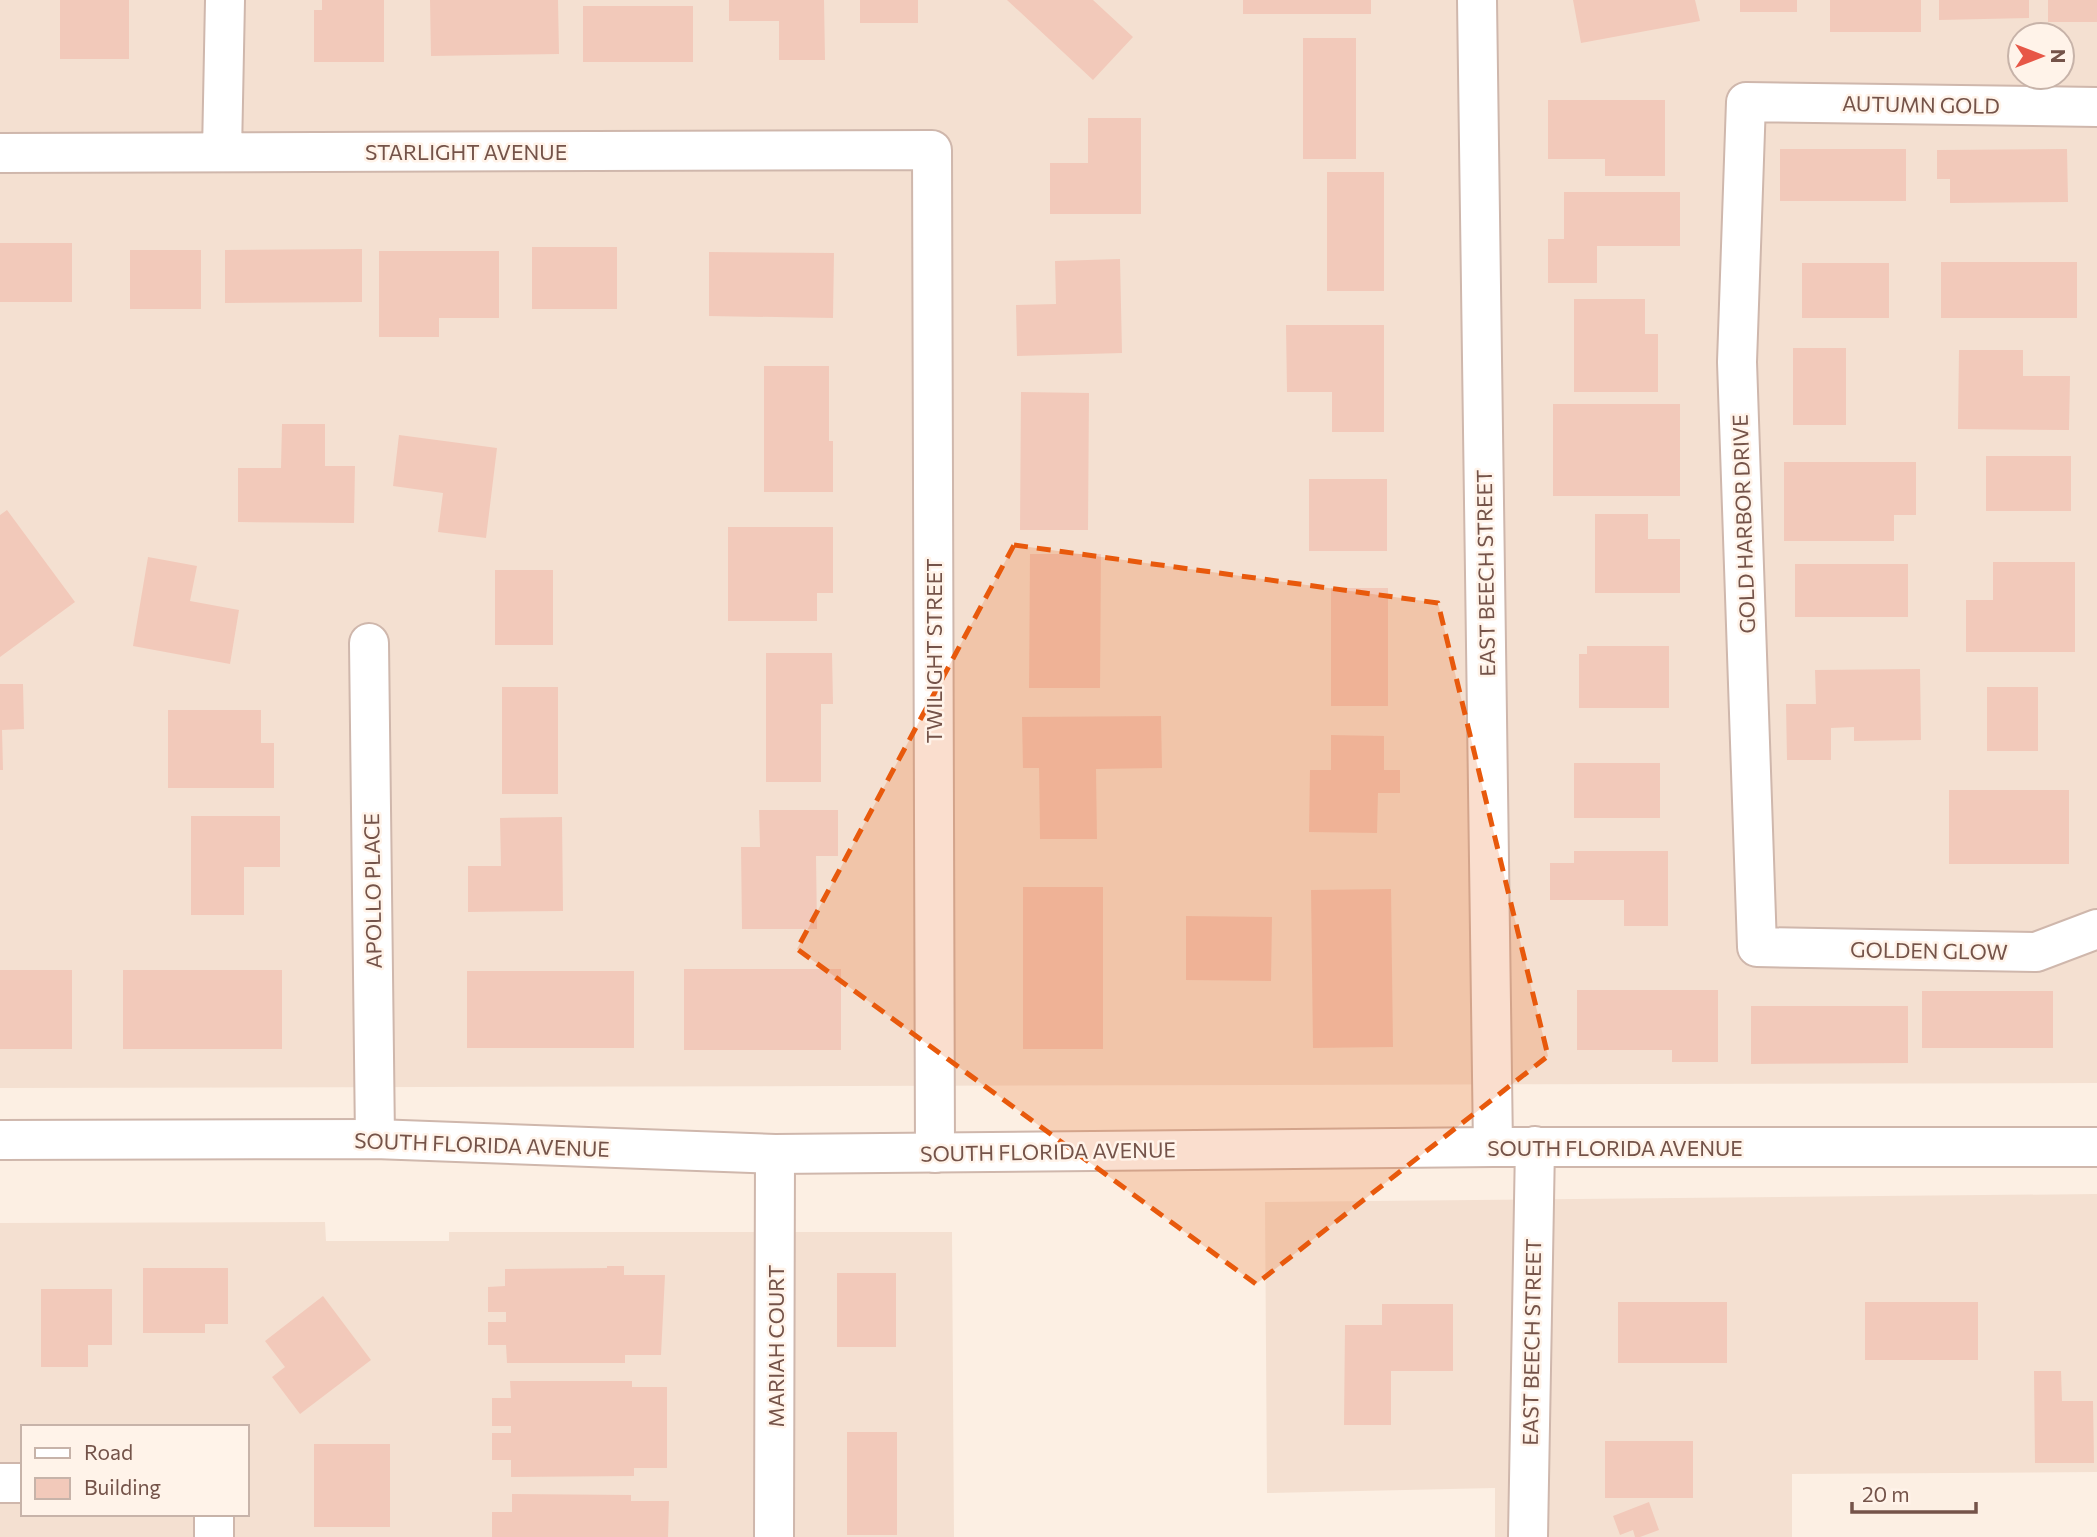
<svg xmlns="http://www.w3.org/2000/svg" width="2097" height="1537" viewBox="0 0 2097 1537" font-family="Commissioner,sans-serif">
<rect width="100%" height="100%" fill="#fcefe3"/>
<path fill="#f4e0d1" fill-rule="evenodd" d="M0,0H2097V1083L0,1088ZM2020,35H2062V77H2020Z
M2097,1194V1472L1792,1474V1537H1495V1488L1267,1493L1265,1202Z
M325,1222L326,1241H449V1232H952L954,1537H0V1223ZM23,1427H247V1514H23Z"/>
<path fill="#f2c9ba" d="M60,0H129V59H60Z
M322,0H384V62H314V10H322Z
M430,0H558L559,54L431,56Z
M729,0H824L825,60H779V21H729Z
M860,0H918V23H860Z
M1007,0H1093L1133,37L1093,80Z
M1243,0H1371V14H1243Z
M1573,0H1695L1700,21L1581,43Z
M1740,0H1797V12H1740Z
M1830,0H1921V32H1830Z
M1939,0H2029V18L1939,20Z
M2048,0H2097V22H2048Z
M583,6H693V62H583Z
M1303,38H1356V159H1303Z
M1548,100H1665V176H1605V159H1548Z
M1088,118H1141V214H1050V163H1088Z
M1780,149H1906V201H1780Z
M2067,149L2068,202L1950,203V179H1937V150Z
M1327,172H1384V291H1327Z
M1564,192H1680V246H1597V283H1548V239H1564Z
M0,243H72V302H0Z
M532,247H617V309H532Z
M362,249V302L225,303V250Z
M130,250H201V309H130Z
M379,251H499V318H439V337H379Z
M709,252L834,253L833,318L709,316Z
M1120,259L1122,353L1017,356L1016,305L1056,304L1055,261Z
M1941,262H2077V318H1941Z
M1802,263H1889V318H1802Z
M1574,299H1645V334H1658V392H1574Z
M1286,325H1384V432H1332V392H1287Z
M1793,348H1846V425H1793Z
M1959,350H2023V376H2070L2069,430L1958,429Z
M764,366H829V441H833V492H764Z
M1021,392L1089,393L1088,530H1020Z
M1553,404H1680V496H1553Z
M282,424H325V466H355L354,523L238,522V468H281Z
M399,435L497,448L486,538L438,532L443,493L393,486Z
M1986,456H2071V511H1986Z
M1784,462H1916V515H1894V541H1784Z
M1309,479H1387V551H1309Z
M7,510L75,602L0,657V515Z
M1595,514H1648V539H1680V593H1595Z
M728,527H833V593H817V621H728Z
M1030,554H1101L1100,688H1029Z
M148,557L197,566L190,601L239,610L230,664L133,646Z
M1993,562H2075V652H1966V600H1993Z
M1795,564H1908V617H1795Z
M495,570H553V645H495Z
M1331,588H1388V706H1331Z
M1587,646H1669V708H1579V654H1587Z
M766,653H832L833,704H821V782H766Z
M1920,669L1921,740L1854,741V727L1831,728V760H1787L1786,704H1816L1815,670Z
M0,684H23L24,729L2,730L3,770H0Z
M502,687H558V794H502Z
M1987,687H2038V751H1987Z
M168,710H261V743H274V788H168Z
M1161,716L1162,768L1096,769L1097,839H1040L1039,768H1023L1022,717Z
M1331,735L1384,736V770H1400V793H1378L1377,833L1309,832L1310,770H1331Z
M1574,763H1660V818H1574Z
M1949,790H2069V864H1949Z
M759,810H838V856H816L817,929H742L741,847H760Z
M191,816H280V867H244V915H191Z
M562,817L563,911L468,912V866H501L500,818Z
M1574,851H1668V926H1624V900H1550V863H1574Z
M1023,887H1103V1049H1023Z
M1391,889L1393,1047L1313,1048L1311,890Z
M1186,916L1272,917L1271,981L1186,980Z
M684,969H841V1050H684Z
M0,970H72V1049H0Z
M123,970H282V1049H123Z
M467,971H634V1048H467Z
M1577,990H1718V1062H1672V1050H1577Z
M1922,991H2053V1048H1922Z
M1751,1006H1908V1063L1751,1064Z
M607,1266H624V1275H665L661,1355H625V1363H507L506,1345H488V1322H506V1312H488V1287L505,1286V1269L607,1268Z
M143,1268H228V1324H205V1333H143Z
M837,1273H896V1347H837Z
M41,1289H112V1345H88V1367H41Z
M323,1296L371,1360L300,1414L272,1377L285,1367L265,1341Z
M1618,1302H1727V1363H1618Z
M1865,1302H1978V1360H1865Z
M1382,1304H1453V1371H1391V1425H1344L1345,1325H1382Z
M2034,1371H2061L2062,1401H2093L2094,1463H2035Z
M510,1381H632V1387H667V1468H634V1476L511,1477V1460H492V1433H511V1426H492V1398H511Z
M847,1432H897V1535H847Z
M1605,1441H1693V1498H1605Z
M314,1444H390V1527H314Z
M512,1494L631,1495V1501H669L668,1537H492V1512H512Z
M1649,1502L1659,1530L1640,1537H1635L1633,1530L1620,1535L1613,1516Z"/>
<g fill="none" stroke-linecap="round" stroke-linejoin="round">
<defs>
<path id="minor" d="M1477,0L1493,1147H2097
M2097,107L1746,102L1737,362L1757,947L2036,952L2097,929
M222,152L225,0
M0,153L932,150L935,1153
M369,643L375,1139
M0,1483H23
M214,1514V1537
M774,1537L775,1154
M1528,1537L1535,1146"/>
<path id="tertiary" d="M0,1140L375,1139L775,1154L1493,1147"/>
</defs>
<use href="#minor" stroke="#cfb7ac" stroke-width="42"/>
<use href="#tertiary" stroke="#cfb7ac" stroke-width="42"/>
<use href="#minor" stroke="#fff" stroke-width="38"/>
<use href="#tertiary" stroke="#fff" stroke-width="38"/>
</g>
<path fill="#e8590c" fill-opacity="0.2" stroke="#e8590c" stroke-width="5" stroke-dasharray="14 9" stroke-linejoin="round" d="M1014,545L1438,603L1548,1056L1256,1284L797,949Z"/>
<g text-anchor="middle" dominant-baseline="central" stroke-width="5" stroke-linejoin="round" paint-order="stroke">
<g font-size="21" fill="#745349" stroke="#fff3e9">
<text transform="translate(1921 104) rotate(1)">AUTUMN GOLD</text>
<text x="466" y="151">STARLIGHT AVENUE</text>
<text transform="translate(1743 524) rotate(-92)">GOLD HARBOR DRIVE</text>
<text transform="translate(1485 573) rotate(-91)">EAST BEECH STREET</text>
<text transform="translate(933 651) rotate(-90)">TWILIGHT STREET</text>
<text transform="translate(372 891) rotate(-91)">APOLLO PLACE</text>
<text transform="translate(1929 950) rotate(1)">GOLDEN GLOW</text>
<text transform="translate(482 1144) rotate(2)">SOUTH FLORIDA AVENUE</text>
<text x="1615" y="1147">SOUTH FLORIDA AVENUE</text>
<text transform="translate(1048 1151) rotate(-1)">SOUTH FLORIDA AVENUE</text>
<text transform="translate(1531 1342) rotate(-89)">EAST BEECH STREET</text>
<text transform="translate(775 1346) rotate(-90)">MARIAH COURT</text>
</g>
</g>
<rect x="21" y="1425" width="228" height="91" fill="#fff3e9" stroke="#c7b3a9" stroke-width="2"/>
<rect x="35" y="1448" width="35" height="10" fill="#ffffff" stroke="#c7b3a9" stroke-width="2"/>
<text x="84" y="1460" font-size="21" fill="#745349">Road</text>
<rect x="35" y="1478" width="35" height="21" fill="#f2c9ba" stroke="#c7b3a9" stroke-width="2"/>
<text x="84" y="1495" font-size="21" fill="#745349">Building</text>
<g transform="translate(2041 56) rotate(90)"><circle r="33" fill="#fff3e9" stroke="#c7b3a9" stroke-width="2"/>
<path d="M0-5L12 26L0 18L-12 26Z" fill="#e75747"/>
<text y="-10" font-size="19" font-weight="bold" text-anchor="middle" fill="#745349">N</text>
</g>
<path d="M1852 1502v10h124v-10" fill="none" stroke="#745349" stroke-width="3.5"/>
<text x="1862" y="1502" font-size="21" fill="#745349" stroke="#fff3e9" stroke-width="5" paint-order="stroke">20 m</text>
</svg>
